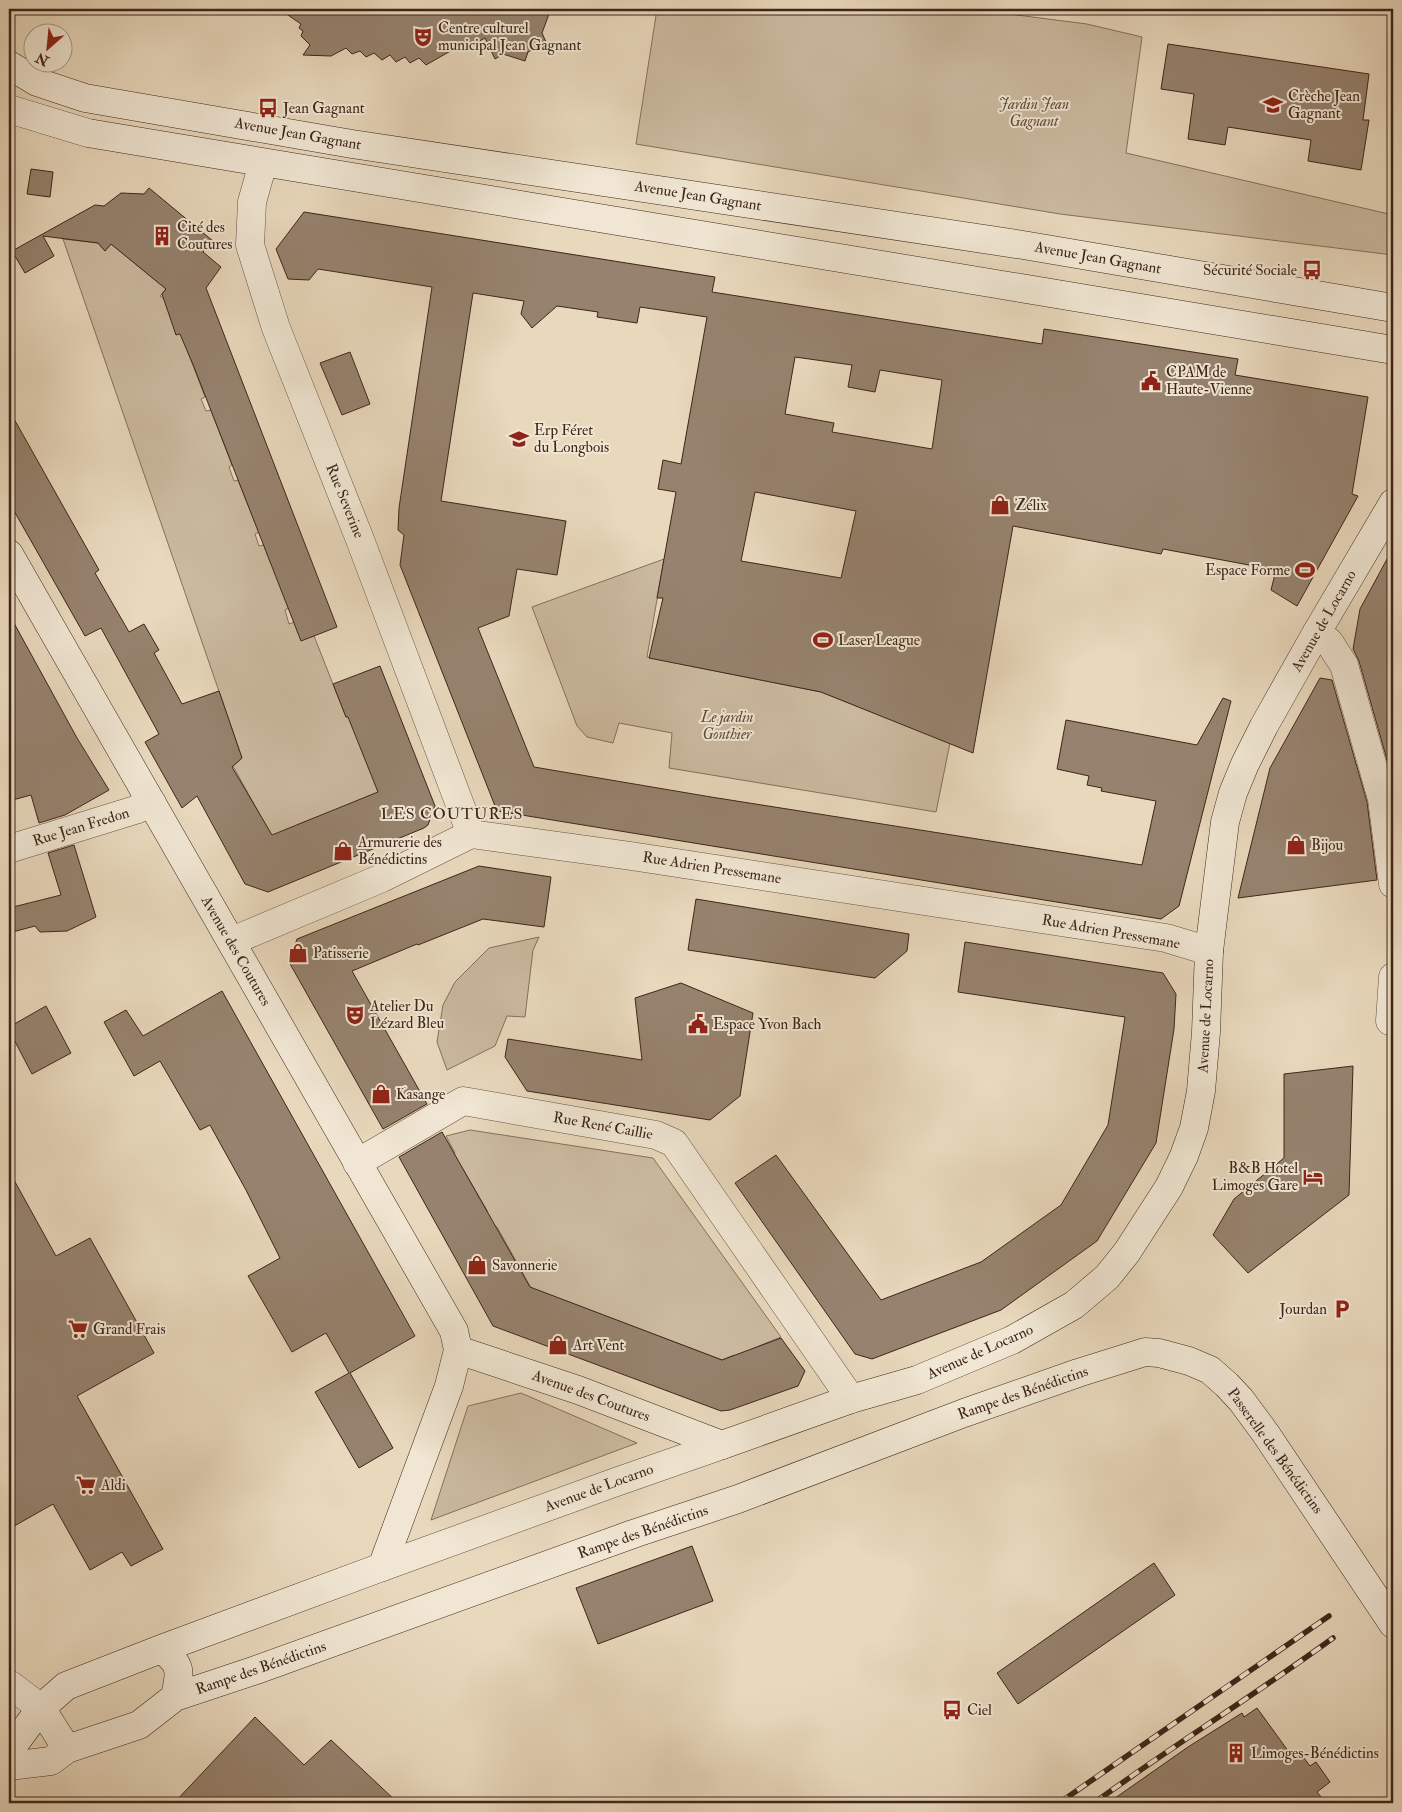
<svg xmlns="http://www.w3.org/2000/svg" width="1402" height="1812" viewBox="0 0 1402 1812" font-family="'IM FELL Double Pica',serif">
<rect width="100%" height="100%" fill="#e8d8bc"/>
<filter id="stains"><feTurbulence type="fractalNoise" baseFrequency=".004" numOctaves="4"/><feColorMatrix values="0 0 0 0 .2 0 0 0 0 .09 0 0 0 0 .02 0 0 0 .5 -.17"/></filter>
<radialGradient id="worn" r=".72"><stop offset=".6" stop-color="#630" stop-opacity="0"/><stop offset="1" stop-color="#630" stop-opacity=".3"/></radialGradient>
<path fill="#cbbaa0" stroke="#84705c" d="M657,9H970L1087,24L1142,37L1126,153L1393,215V255L1060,214L636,144Z
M63,239L98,243L105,251L111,244L166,289L160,296L169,302L205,397L201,399L206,411L211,410L232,465L229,467L234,481L238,480L259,532L255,534L259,546L264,545L289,608L285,610L289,624L294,622L314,636L346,717L351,715L390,793L315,818L299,824L274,840L233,766L242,758Z
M664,559L647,657L821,692L950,743L936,812L669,768L672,733L619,723L613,743L587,737L577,726L532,607Z
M539,937L533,950L525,1017L507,1016L495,1046L447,1070L437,1042L443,1005L455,982L489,948Z
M470,1130L653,1158L781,1337L754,1348L737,1361L734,1355L722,1360L542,1292L535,1295L497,1227L492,1229L484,1214L488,1212L463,1169L459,1171L450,1156L455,1153L446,1136Z
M521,1393L637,1443L431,1520L468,1406Z"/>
<path fill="#96826e" stroke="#3e2519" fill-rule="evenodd" d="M279,9H536L549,14L542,33L546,42L528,52L525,61L503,54L495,59L485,38L463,50L461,45L426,65L419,58L410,63L405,57L396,62L390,55L382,60L374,53L366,57L360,51L352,54L346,48L331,56L303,55L310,45L301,36L303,31L299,28L301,24Z
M1168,44L1369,74L1363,120H1369L1361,170L1308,161L1311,140L1228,127L1225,145L1188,139L1194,94L1161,89Z
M31,169L53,172L50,197L27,194Z
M149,188L213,241L203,252L221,267L206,288L337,627L301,641L194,367L180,334L176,335L162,294L166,289L111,244L105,251L98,243L43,236L54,256L25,273L12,251L95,205L104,206L121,193L144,194Z
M304,212L715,277L712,292L1042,344L1044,329L1238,359L1235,375L1368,397L1352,494L1358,496L1297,606L1271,590L1276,570L1163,549L1161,554L1013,526L973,753L821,692L649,658L663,598H657L676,492L658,489L663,460L681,464L707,317L640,307L637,323L597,317L598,312L557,306L532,328L521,314L524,301L473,293L441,501L566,521L557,575L517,569L509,616L478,628L534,767L711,797L1142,865L1156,801L1101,791L1102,788L1087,785L1089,776L1057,769L1066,720L1197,745L1223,698L1231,701L1179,906L1161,919L497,811L400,565L404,535L398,530L399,508L432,287L318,269L309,280L288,279L276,249ZM795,357L852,365L848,387L875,392L880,370L942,380L932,449L832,432L834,423L785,414ZM755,492L856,511L841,578L741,561Z
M350,352L370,404L342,415L320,363Z
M9,410L99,570L95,573L129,632L144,624L159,650L154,653L182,704L219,691L242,758L232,767L272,835L378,792L348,717H346L333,684L380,666L435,806L428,825L424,828L268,892L245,884L197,796L182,808L145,742L159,734L101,628L85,636L9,502Z
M1393,548V781L1359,661L1353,649L1360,609Z
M9,614L77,738L109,790L65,815L39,823L31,795L9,801Z
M1320,678L1332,680L1367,802L1377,880L1238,898L1270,768Z
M74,845L96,917L67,931L40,932L35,926L9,933V908L61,895L48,853Z
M479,866L551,877L544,927L483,919L418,945L417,944L352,971L427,1104L383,1129L289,962L297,939Z
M696,899L909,934L907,951L875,978L688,950Z
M965,942L1163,973L1176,994L1174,1029L1156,1143L1097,1241L1001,1310L872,1359L855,1354L735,1183L776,1155L881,1300L981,1262L1061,1205L1108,1125L1125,1017L958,992Z
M681,983L753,1013L740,1096L710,1120L527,1091L505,1057L508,1039L642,1060L635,998Z
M222,991L415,1336L350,1373L393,1448L359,1468L315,1392L349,1373L326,1333L292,1352L248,1276L280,1258L246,1190L210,1125L200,1130L160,1061L134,1076L104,1022L126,1010L143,1036Z
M46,1006L71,1053L32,1074L9,1030V1027Z
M1353,1066L1349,1195L1248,1273L1213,1235L1234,1199L1284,1158V1074Z
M442,1132L530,1287L722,1360L781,1338L805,1371L798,1386L730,1410L721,1411L493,1326L399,1157Z
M9,1171L56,1256L90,1238L154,1353L77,1396L163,1549L131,1566L122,1552L90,1570L53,1504L9,1529Z
M692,1546L713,1601L598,1644L576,1588Z
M1154,1563L1175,1595L1018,1704L997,1673Z
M1257,1708L1294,1759L1303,1757L1310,1766L1316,1762L1330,1782L1317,1792L1326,1803H1108L1188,1747L1242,1713L1244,1717Z
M255,1717L304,1765L331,1740L398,1803H174Z"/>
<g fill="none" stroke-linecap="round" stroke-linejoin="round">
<defs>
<path id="street" d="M263,163L252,202L250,245L276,328L359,537L471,834
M1317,632L1329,642L1344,665L1382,799L1393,884
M9,849L135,810L152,803
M232,941L382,878L471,834L631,856L1166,938L1209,951
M1390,1021L1393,977
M357,1163L463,1101L656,1135L674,1143L851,1399
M382,1567L616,1482L722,1445
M9,1684L41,1708"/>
<path id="secondary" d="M9,65L37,82L85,98L352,144L1023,245L1393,308
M9,109L88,133L1393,350
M9,554L454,1331L458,1350
M175,1697L256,1670L633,1534L738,1499L964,1413L1078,1373L1145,1352L1159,1353L1189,1361L1210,1370L1227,1385L1241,1400L1266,1434L1393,1624
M41,1708L67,1749
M9,1751L41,1708L66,1686L161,1649L382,1567L449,1386L458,1350L578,1390L722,1445L851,1399L917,1380L1012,1340L1074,1305L1107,1277L1127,1252L1169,1187L1184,1156L1194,1128L1201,1091L1206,1032L1209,951L1225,822L1233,793L1245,764L1264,726L1317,632L1393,503
M9,1766L51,1761L67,1749L139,1725L175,1697C180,1672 183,1665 161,1649"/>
</defs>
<use href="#street" stroke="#685242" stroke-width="29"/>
<use href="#secondary" stroke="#3e2519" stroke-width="29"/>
<use href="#street" stroke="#f0e6d3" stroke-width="28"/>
<use href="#secondary" stroke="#f0e6d3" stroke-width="28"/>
<defs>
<path id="rail" d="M1059,1803L1329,1616
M1094,1803C1172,1746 1255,1695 1333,1638"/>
</defs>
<use href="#rail" stroke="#3e2519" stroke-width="5.5"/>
<use href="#rail" stroke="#f0e6d3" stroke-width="4" stroke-dasharray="11" stroke-linecap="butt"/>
</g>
<defs>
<symbol id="theatre-bare" viewBox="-9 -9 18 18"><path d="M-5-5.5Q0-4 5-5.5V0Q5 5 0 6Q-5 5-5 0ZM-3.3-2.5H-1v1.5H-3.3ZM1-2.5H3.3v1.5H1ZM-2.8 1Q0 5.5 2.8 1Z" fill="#8f2418" stroke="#f0e6d3" stroke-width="2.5" paint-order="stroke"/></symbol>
<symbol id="school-bare" viewBox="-9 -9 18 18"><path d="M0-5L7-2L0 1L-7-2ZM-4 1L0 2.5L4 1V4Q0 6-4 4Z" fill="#8f2418" stroke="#f0e6d3" stroke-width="2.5" paint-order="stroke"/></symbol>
<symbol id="bus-bare" viewBox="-9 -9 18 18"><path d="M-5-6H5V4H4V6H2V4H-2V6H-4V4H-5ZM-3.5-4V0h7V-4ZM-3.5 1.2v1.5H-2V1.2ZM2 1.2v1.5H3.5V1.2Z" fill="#8f2418" stroke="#f0e6d3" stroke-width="2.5" paint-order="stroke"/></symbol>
<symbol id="building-bare" viewBox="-9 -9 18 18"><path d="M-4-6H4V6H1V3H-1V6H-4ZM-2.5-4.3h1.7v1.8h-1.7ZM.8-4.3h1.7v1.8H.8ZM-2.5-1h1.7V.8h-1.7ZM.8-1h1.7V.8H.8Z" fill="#8f2418" stroke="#f0e6d3" stroke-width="2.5" paint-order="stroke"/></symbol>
<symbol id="civic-bare" viewBox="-9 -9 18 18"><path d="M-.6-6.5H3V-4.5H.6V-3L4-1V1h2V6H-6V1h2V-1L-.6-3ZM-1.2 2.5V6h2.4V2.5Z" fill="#8f2418" stroke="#f0e6d3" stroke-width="2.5" paint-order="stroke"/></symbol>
<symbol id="university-bare" viewBox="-9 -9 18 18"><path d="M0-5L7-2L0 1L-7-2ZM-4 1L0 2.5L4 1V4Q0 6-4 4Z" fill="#8f2418" stroke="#f0e6d3" stroke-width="2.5" paint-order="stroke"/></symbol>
<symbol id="shop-bare" viewBox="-9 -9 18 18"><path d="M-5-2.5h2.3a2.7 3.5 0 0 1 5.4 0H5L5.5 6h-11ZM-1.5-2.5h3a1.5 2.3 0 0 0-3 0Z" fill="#8f2418" stroke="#f0e6d3" stroke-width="2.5" paint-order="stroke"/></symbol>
<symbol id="stadium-bare" viewBox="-9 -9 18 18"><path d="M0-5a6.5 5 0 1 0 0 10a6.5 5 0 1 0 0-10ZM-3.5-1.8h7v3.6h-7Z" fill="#8f2418" stroke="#f0e6d3" stroke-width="2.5" paint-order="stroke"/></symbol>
<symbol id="hotel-bare" viewBox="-9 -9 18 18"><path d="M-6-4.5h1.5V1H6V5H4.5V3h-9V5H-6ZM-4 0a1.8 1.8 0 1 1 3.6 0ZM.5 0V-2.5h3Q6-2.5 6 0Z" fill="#8f2418" stroke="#f0e6d3" stroke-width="2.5" paint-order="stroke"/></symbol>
<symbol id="parking-bare" viewBox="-9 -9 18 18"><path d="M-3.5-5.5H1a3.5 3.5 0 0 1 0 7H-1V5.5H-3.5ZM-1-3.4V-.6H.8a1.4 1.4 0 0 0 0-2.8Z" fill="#8f2418" stroke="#f0e6d3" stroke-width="2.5" paint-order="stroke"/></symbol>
<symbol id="supermarket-bare" viewBox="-9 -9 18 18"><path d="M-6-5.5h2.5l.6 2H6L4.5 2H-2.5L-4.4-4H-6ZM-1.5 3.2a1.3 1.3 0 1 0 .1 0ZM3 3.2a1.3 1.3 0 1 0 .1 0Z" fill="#8f2418" stroke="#f0e6d3" stroke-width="2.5" paint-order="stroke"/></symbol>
</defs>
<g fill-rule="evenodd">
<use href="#theatre-bare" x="409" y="23" width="28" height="28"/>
<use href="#school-bare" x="1259" y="91" width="28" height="28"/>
<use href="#bus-bare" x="254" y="94" width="28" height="28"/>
<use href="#building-bare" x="148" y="222" width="28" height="28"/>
<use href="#bus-bare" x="1298" y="256" width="28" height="28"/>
<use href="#civic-bare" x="1137" y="367" width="28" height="28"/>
<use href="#university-bare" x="505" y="425" width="28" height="28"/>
<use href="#shop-bare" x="986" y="491" width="28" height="28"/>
<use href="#stadium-bare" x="1291" y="556" width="28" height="28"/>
<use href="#stadium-bare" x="809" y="626" width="28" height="28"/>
<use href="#shop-bare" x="1282" y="831" width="28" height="28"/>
<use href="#shop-bare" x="329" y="837" width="28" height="28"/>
<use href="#shop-bare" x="284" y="939" width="28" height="28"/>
<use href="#theatre-bare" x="341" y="1001" width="28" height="28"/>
<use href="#civic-bare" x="684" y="1010" width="28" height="28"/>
<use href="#shop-bare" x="367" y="1080" width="28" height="28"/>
<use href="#hotel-bare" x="1299" y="1163" width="28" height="28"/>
<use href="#shop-bare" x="463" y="1251" width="28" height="28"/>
<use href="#parking-bare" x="1328" y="1295" width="28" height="28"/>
<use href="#supermarket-bare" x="64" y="1315" width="28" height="28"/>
<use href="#shop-bare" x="544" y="1331" width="28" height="28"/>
<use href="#supermarket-bare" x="72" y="1471" width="28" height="28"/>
<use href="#bus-bare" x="938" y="1696" width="28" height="28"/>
<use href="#building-bare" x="1222" y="1739" width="28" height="28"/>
</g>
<g text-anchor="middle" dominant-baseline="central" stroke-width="4" stroke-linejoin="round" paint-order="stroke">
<g font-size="15" fill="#3e2519" stroke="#f0e6d3" text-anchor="start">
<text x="438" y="28">Centre culturel<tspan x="438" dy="17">municipal Jean Gagnant</tspan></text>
<text x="1288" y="96">Crèche Jean<tspan x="1288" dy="17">Gagnant</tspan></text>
<text x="283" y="108">Jean Gagnant</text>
<text x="177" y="227">Cité des<tspan x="177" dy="17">Coutures</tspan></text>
<text x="1297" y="270" text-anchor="end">Sécurité Sociale</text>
<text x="1166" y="372">CPAM de<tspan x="1166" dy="17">Haute-Vienne</tspan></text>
<text x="534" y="430">Erp Féret<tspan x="534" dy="17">du Longbois</tspan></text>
<text x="1015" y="505">Zélix</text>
<text x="1290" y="570" text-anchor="end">Espace Forme</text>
<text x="838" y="640">Laser League</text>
<text x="358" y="842">Armurerie des<tspan x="358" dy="17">Bénédictins</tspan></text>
<text x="1311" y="845">Bijou</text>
<text x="313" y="953">Patisserie</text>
<text x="370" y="1006">Atelier Du<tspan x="370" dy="17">Lézard Bleu</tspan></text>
<text x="713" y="1024">Espace Yvon Bach</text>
<text x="396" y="1094">Kasange</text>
<text x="1298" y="1168" text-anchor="end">B&amp;B Hotel<tspan x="1298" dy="17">Limoges Gare</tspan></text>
<text x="492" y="1265">Savonnerie</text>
<text x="1327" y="1309" text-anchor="end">Jourdan</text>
<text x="93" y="1329">Grand Frais</text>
<text x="573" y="1345">Art Vent</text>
<text x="101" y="1485">Aldi</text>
<text x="967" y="1710">Ciel</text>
<text x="1251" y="1753">Limoges-Bénédictins</text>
</g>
<g font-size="15" font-style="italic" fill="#614a3b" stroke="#f0e6d3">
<text x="1034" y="104">Jardin Jean<tspan x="1034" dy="17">Gagnant</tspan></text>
<text x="727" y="717">Le jardin<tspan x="727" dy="17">Gonthier</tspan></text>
</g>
<g font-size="15" fill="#3e2519" stroke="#f0e6d3">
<text transform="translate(298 134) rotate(10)">Avenue Jean Gagnant</text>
<text transform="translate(698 196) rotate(9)">Avenue Jean Gagnant</text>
<text transform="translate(1098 258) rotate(10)">Avenue Jean Gagnant</text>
<text transform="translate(345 501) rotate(68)">Rue Severine</text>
<text transform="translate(1324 621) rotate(-60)">Avenue de Locarno</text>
<text transform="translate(81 827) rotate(-17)">Rue Jean Fredon</text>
<text transform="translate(712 868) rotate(9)">Rue Adrien Pressemane</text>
<text transform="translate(1111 932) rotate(10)">Rue Adrien Pressemane</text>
<text transform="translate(236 951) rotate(60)">Avenue des Coutures</text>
<text transform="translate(1206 1016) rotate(-87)">Avenue de Locarno</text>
<text transform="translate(603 1126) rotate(10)">Rue René Caillie</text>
<text transform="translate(980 1352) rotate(-24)">Avenue de Locarno</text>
<text transform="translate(1023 1393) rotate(-19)">Rampe des Bénédictins</text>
<text transform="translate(591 1396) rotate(20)">Avenue des Coutures</text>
<text transform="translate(1275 1451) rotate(54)">Passerelle des Bénédictins</text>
<text transform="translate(599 1488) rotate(-20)">Avenue de Locarno</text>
<text transform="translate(643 1532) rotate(-19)">Rampe des Bénédictins</text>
<text transform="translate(261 1668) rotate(-19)">Rampe des Bénédictins</text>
</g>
<g font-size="16" letter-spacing="1" fill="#3e2519" stroke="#f0e6d3">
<text x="452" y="814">LES COUTURES</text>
</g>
</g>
<rect width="1402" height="1812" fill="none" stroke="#e8d8bc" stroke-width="30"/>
<rect x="10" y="10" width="1382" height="1792" fill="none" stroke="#3e2519" stroke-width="2.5"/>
<rect x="15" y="15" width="1372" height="1782" fill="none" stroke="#3e2519"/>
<g transform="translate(48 48) rotate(207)"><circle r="24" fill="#f0e6d3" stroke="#a99989"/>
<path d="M0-4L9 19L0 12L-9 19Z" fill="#8f2418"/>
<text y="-8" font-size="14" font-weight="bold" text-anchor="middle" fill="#3e2519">N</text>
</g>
<rect width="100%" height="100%" filter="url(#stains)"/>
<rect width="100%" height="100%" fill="url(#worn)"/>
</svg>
